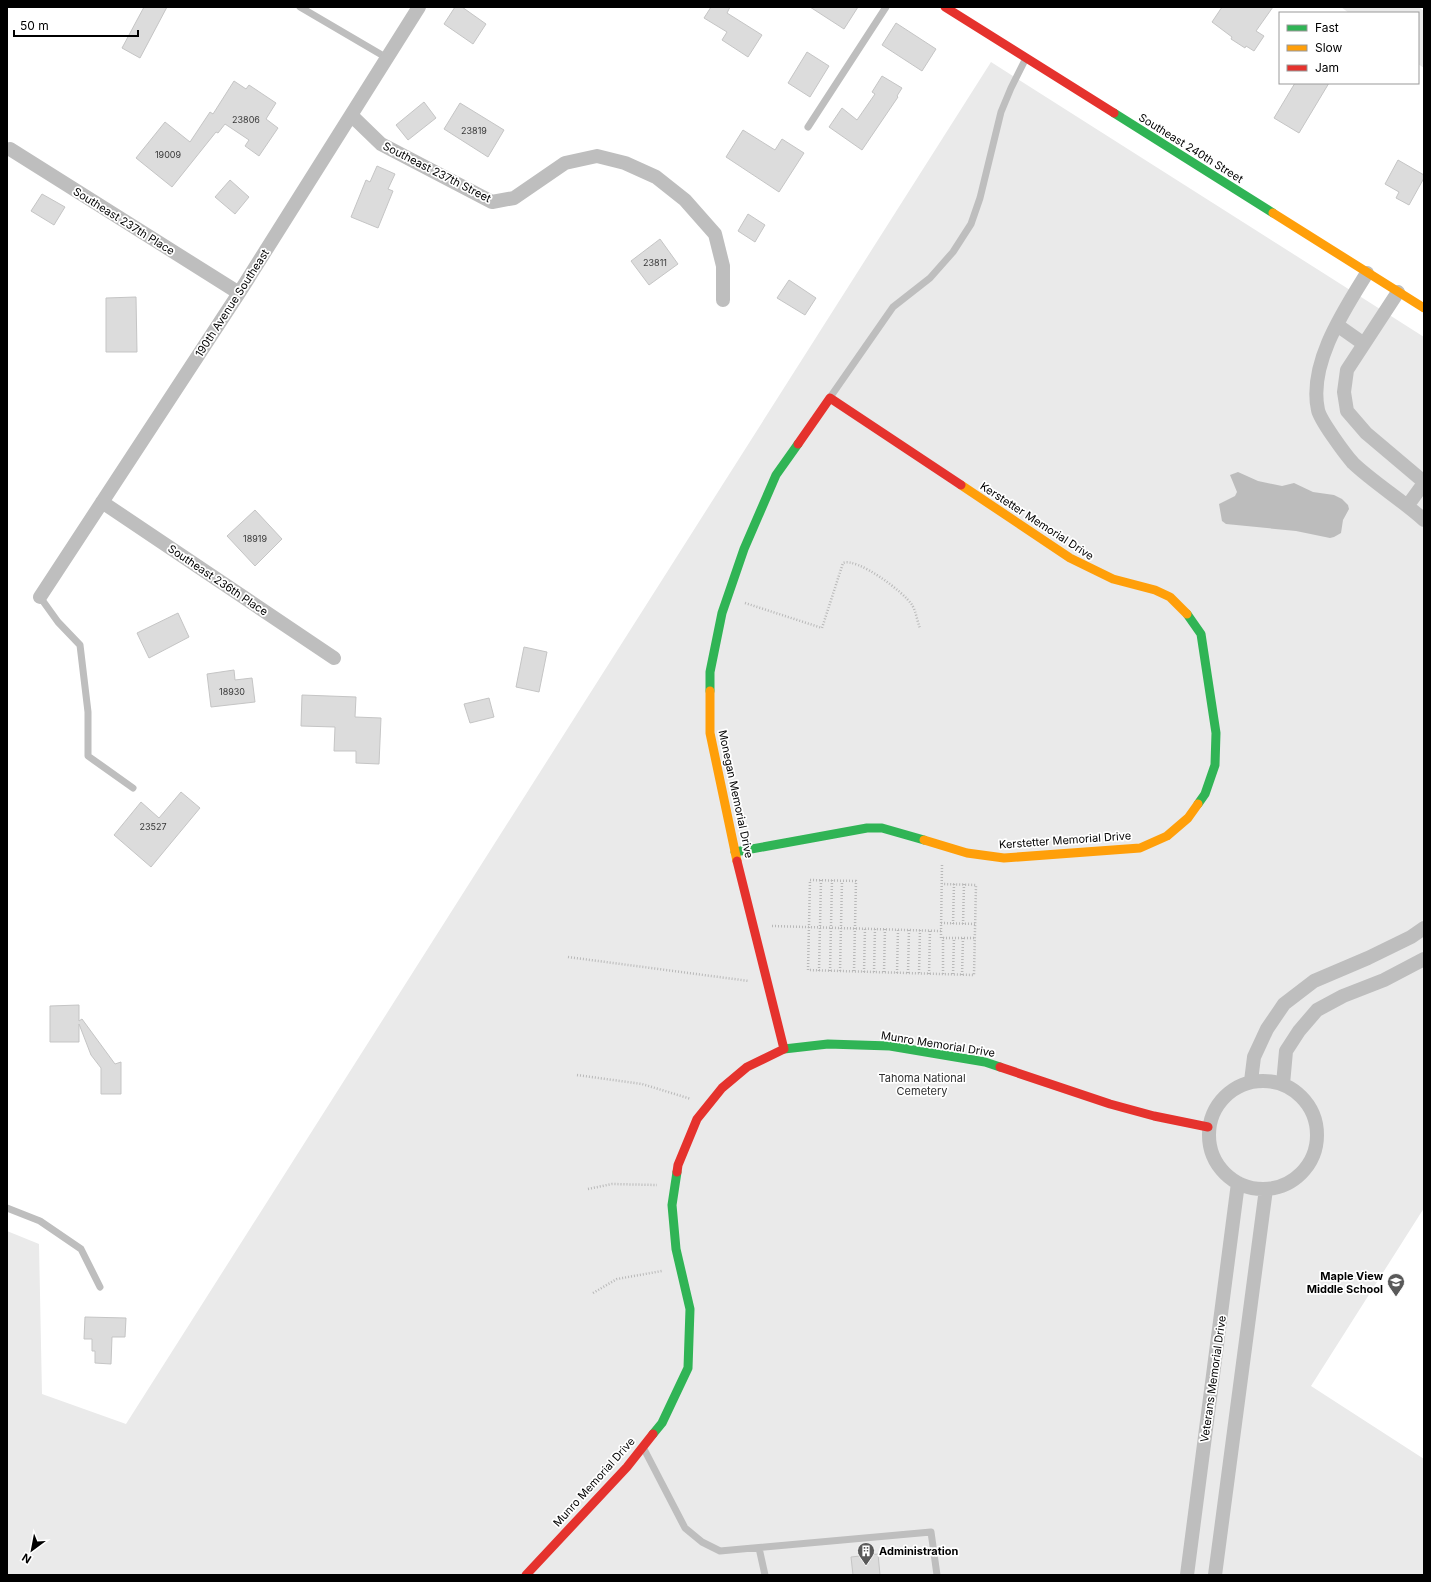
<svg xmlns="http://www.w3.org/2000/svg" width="1431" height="1582" viewBox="0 0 1431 1582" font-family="Inter,sans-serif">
<rect width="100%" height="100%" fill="#fff"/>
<path fill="#eaeaea" d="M1341,7H1418L1424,11V68L1418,64V13H1349Z
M991,62L1424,337V1208L1311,1386L1424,1459V1575H7V1231L39,1244L42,1394L126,1424Z"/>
<path fill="#bcbcbc" d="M1238,472L1258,481L1282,486L1294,483L1313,492L1334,495L1342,499L1348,505L1349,509L1343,520L1341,533L1334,537L1330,538L1296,531L1226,524L1222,521L1219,504L1235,496L1237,492L1230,475Z"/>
<path fill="#dcdcdc" stroke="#c5c5c5" d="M144,7H167L140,58L122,48Z
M455,7H462L486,24L473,44L444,24Z
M711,7H730L727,13L762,35L748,57L722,40L727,32L704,18Z
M810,7H858L844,29Z
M1222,7H1273L1256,31L1264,36L1254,51L1246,46L1245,48L1231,39L1232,37L1212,22Z
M896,23L936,49L922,71L882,45Z
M807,52L829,66L810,97L788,83Z
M882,76L902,88L897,96L898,97L862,150L829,127L842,108L857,120L875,94L872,92Z
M234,81L246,89L249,85L276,103L266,119L278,128L259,156L245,146L249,140L225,124L218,133L216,132L172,187L136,158L165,122L190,142L210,112L213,114Z
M1295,83H1329L1299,133L1274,118Z
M424,102L436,118L408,140L396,125Z
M460,103L504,130L488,157L444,129Z
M743,130L775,150L782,139L804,153L779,192L726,157Z
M1398,160L1424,175V178L1409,205L1396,198L1399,192L1385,184Z
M377,166L395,174L388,189L393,191L378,228L351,217L366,180L370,182Z
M230,180L249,197L235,214L215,197Z
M42,194L65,207L54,225L31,211Z
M748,214L765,225L755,242L738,231Z
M660,239L678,264L649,285L631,261Z
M789,280L816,298L805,315L777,298Z
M136,297L137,352H106V298Z
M255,510L282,539L255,566L227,536Z
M178,613L189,637L149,658L137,633Z
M524,647L547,652L539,692L516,687Z
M234,670L235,680L252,678L255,702L211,707L207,674Z
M302,695L356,697L355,717L381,718L379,764L356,763V751H334L335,727L301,726Z
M489,698L494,717L470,723L464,704Z
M181,792L200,808L151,867L114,835L141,802L159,818Z
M79,1005V1021L82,1019L115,1064L121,1062V1094H101V1068L91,1055L79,1024V1042H50V1006Z
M85,1317L126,1318L125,1337H112L111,1364L95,1363V1351H92V1339H84Z
M878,1554L880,1575H853L851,1557Z"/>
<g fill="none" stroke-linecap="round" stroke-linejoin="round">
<path stroke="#b8b8b8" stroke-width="2.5" stroke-dasharray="1 2" stroke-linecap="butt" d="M745,603L822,628L843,563C857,557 904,592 912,605C916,611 917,621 920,628
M941,923L976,924
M953,924L954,884
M963,924L964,884
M772,926L941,931L942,865
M941,931V938H975
M568,957L749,981
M819,971L821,880
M830,971L832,880
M840,971L842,881
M854,971L856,881L810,880L808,970L974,975L976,885L942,884
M864,972L865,929
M874,972L875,929
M884,972L885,929
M897,973L898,930
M908,973L909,930
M919,973L920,930
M929,974L930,931
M943,974V937
M953,974L954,938
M962,975L963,938
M577,1075L642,1084L691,1099
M588,1189L612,1184L657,1185
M593,1293L617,1279L662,1271"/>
<path stroke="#bebebe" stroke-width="7" d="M300,7L387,58
M808,127L886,7
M831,396L893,307L930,278L953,252L971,224L980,198L1001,112L1011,88L1025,60
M40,597L58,622L80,645L88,712V756L133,788
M7,1208L40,1221L81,1249L100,1287
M644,1449L685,1528L702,1542L720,1551L931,1532L937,1575
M759,1548L765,1575"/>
<path stroke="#bebebe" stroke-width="14" d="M351,115L381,144L492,202L514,198L565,163L597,156L625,163L656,177L685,200L715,234L723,266V300
M10,149L239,293
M1367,273C1344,310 1308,364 1318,410C1320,420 1345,454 1353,463C1374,483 1402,500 1424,520
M1398,292L1347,370L1344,392L1347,411L1366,433L1424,482
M1337,325L1364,344
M102,502L334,658
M1408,505L1424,483
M40,597L239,293L419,7
M1209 1135a54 54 0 1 1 108 0a54 54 0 1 1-108 0Z
M1251,1081L1254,1057L1267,1029L1284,1004L1314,981L1368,958L1411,937L1424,928
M1283,1084L1286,1051L1299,1031L1317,1010L1343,996L1384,980L1424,959
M1187,1575L1238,1183
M1215,1575L1266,1189"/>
<path stroke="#30b455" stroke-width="9" d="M1114,113L1273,213
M1187,614L1201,634L1216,733L1215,765L1205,794L1198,804
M710,691V672L722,613L744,549L776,475L798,444
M735,852L867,828H882L924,840
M784,1049L828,1044L890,1046L985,1062L1000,1067
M653,1434L662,1423L688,1368L690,1309L676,1249L672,1205L677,1172"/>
<path stroke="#ff9f0a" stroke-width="9" d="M1273,213L1424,308
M961,485L1070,558L1113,579L1155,590L1170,597L1187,614
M710,691V733L737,861
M924,840L967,853L1004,858L1140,848L1167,836L1188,818L1198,804"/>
<path stroke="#e5322d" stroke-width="9" d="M945,7L1114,113
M798,444L830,398L961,485
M737,861L784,1049
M1000,1067L1110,1104L1154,1116L1208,1127
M677,1172L678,1165L697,1119L722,1088L747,1067L784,1049
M526,1575L627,1467L653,1434"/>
</g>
<defs>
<symbol id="school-pin" viewBox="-11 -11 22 30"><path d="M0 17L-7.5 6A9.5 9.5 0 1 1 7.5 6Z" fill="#595959" stroke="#fff"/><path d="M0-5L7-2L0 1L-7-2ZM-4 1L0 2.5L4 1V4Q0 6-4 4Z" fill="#fff"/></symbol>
<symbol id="building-pin" viewBox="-11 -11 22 30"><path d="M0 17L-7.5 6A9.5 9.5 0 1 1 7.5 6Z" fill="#595959" stroke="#fff"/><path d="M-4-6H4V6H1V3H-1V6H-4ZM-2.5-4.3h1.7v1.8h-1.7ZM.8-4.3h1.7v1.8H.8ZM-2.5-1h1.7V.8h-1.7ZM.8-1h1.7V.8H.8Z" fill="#fff"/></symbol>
</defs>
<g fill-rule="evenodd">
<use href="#school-pin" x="1386" y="1272" width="20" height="27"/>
<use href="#building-pin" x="856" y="1541" width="20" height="27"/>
</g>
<g text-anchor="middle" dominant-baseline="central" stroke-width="3.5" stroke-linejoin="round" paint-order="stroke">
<g font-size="9" fill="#373737">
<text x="246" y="119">23806</text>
<text x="474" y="130">23819</text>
<text x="168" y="154">19009</text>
<text x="655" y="262">23811</text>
<text x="255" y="538">18919</text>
<text x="232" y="691">18930</text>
<text x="153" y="826">23527</text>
</g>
<g font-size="11" fill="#000" stroke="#fff">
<text transform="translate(1191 148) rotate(32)">Southeast 240th Street</text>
<text transform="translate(437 172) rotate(27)">Southeast 237th Street</text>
<text transform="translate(124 221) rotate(32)">Southeast 237th Place</text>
<text transform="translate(232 303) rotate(-57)">190th Avenue Southeast</text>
<text transform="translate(1037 521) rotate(33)">Kerstetter Memorial Drive</text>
<text transform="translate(218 580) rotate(34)">Southeast 236th Place</text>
<text transform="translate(736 794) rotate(78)">Monegan Memorial Drive</text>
<text transform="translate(1065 840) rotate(-4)">Kerstetter Memorial Drive</text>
<text transform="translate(938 1044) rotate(9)">Munro Memorial Drive</text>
<text transform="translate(1213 1379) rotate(-82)">Veterans Memorial Drive</text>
<text transform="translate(594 1482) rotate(-48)">Munro Memorial Drive</text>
</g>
<g font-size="11" fill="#2f2f2f" stroke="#fff">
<text x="922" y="1078">Tahoma National<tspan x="922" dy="13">Cemetery</tspan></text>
</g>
<g font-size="11" font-weight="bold" fill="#000" stroke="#fff" text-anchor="end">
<text x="1383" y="1276">Maple View<tspan x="1383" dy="13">Middle School</tspan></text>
<text x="879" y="1551" text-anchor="start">Administration</text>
</g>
</g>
<rect width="1431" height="1582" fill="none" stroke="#000000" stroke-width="16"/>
<rect x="1279" y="12" width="140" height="72" fill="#ffffff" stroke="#999999"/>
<rect x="1287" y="25" width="20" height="6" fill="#30b455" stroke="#999999"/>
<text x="1315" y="32" font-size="12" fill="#000000">Fast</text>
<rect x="1287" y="45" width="20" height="6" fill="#ff9f0a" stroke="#999999"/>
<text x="1315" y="52" font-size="12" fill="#000000">Slow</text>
<rect x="1287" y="65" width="20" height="6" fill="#e5322d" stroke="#999999"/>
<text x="1315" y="72" font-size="12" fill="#000000">Jam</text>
<g transform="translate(32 1550) rotate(212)" stroke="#ffffff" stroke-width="3" paint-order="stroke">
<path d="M0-3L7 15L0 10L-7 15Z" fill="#000000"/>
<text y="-6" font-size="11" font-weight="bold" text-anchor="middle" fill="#000000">N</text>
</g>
<path d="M14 30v6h124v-6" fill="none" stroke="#000000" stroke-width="2"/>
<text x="20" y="30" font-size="12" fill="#000000" stroke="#ffffff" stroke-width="3" paint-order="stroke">50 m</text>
</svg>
